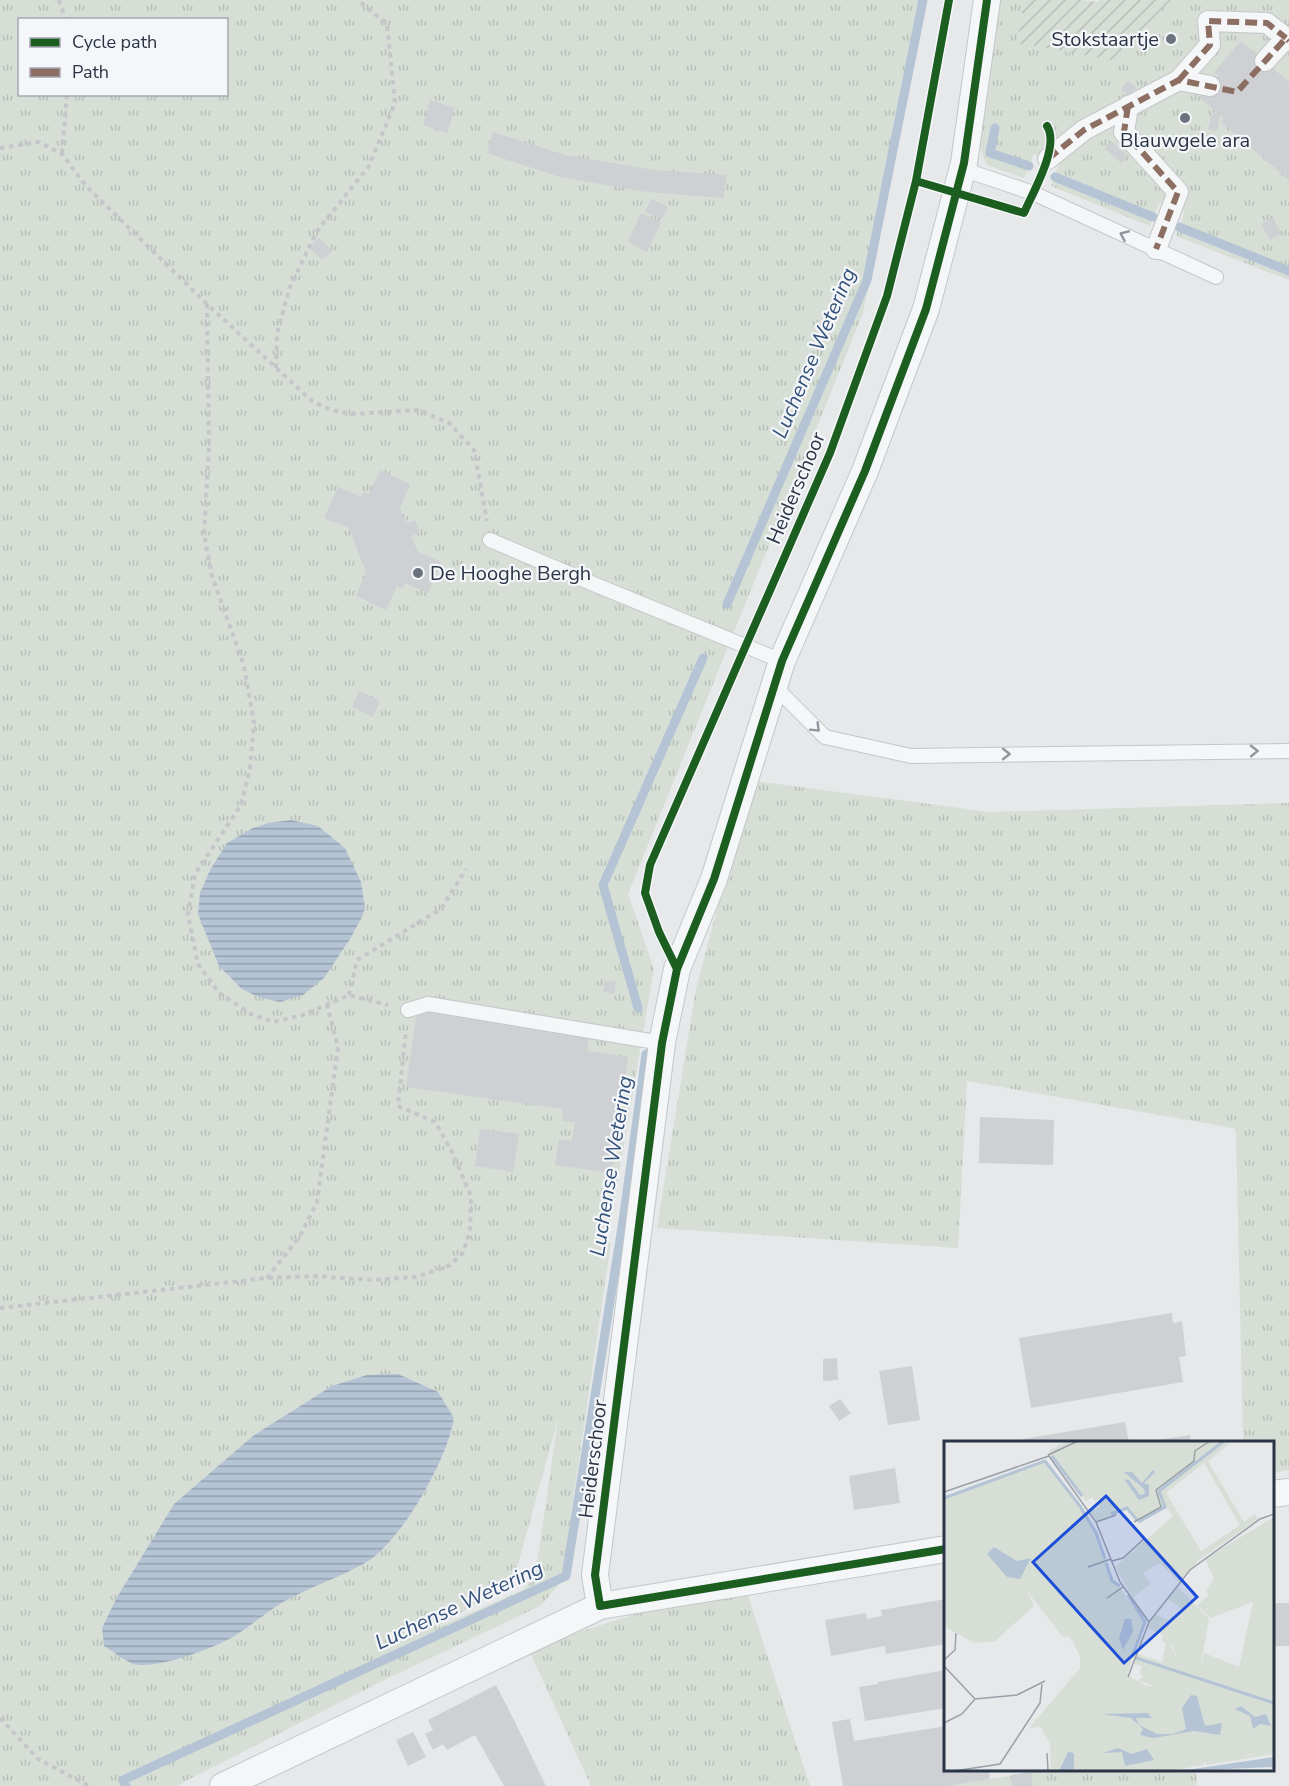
<svg xmlns="http://www.w3.org/2000/svg" width="1289" height="1786" viewBox="0 0 1289 1786" font-family="'Nunito Sans',sans-serif">
<defs>
<pattern id="grass-tufts" width="24" height="20" patternUnits="userSpaceOnUse" patternTransform="scale(1.5)"><rect width="24" height="20" fill="#d6ded6"/><path d="M3 7l-1-3M5 7V3M7 7l1-3M15 17l-1-3M17 17v-4M19 17l1-3" fill="none" stroke="#b8bfb9"/></pattern>
<pattern id="garden-furrows" width="10" height="10" patternUnits="userSpaceOnUse" patternTransform="scale(1.5)"><rect width="10" height="10" fill="#d6ded6"/><path d="M-1 1l2-2M0 10L10 0M9 11l2-2" fill="none" stroke="#b8bfb9"/></pattern>
<pattern id="water-rules" width="6" height="5" patternUnits="userSpaceOnUse" patternTransform="scale(1.5)"><rect width="6" height="5" fill="#b4c4d5"/><path d="M0 2.5h6" fill="none" stroke="#93a0af"/></pattern>
</defs>
<rect width="100%" height="100%" fill="#e6e8ea"/>
<path fill="url(#grass-tufts)" fill-rule="evenodd" d="M0,0H927L863,313L628,894L654,969L610,1226L606,1242H611L563,1569L558,1586L540,1606L378,1683L176,1786H0ZM20,20H226V94H20ZM558,1420L535,1577L523,1590L433,1629L513,1582Z
M1000,0H1024L1017,42L1112,60L1171,0H1289V280L1176,236L1185,212L1159,203L1150,226L1051,186L1059,164L1034,154L1024,178L987,165L979,145Z
M754,781L990,812L1289,803V1470L1273,1473L1272,1442H1243L1236,1131L1233,1128L967,1081L958,1248L657,1228L696,989L737,834Z
M747,1593L810,1786H591L529,1650L563,1637L636,1614Z
M1045,1770H1196L1197,1786H949Z"/>
<path fill="url(#garden-furrows)" d="M1024,0H1081L1098,2L1099,0H1171L1112,60L1017,43Z"/>
<path fill="url(#water-rules)" d="M291,820L318,826L345,848L361,882L365,907L362,917L350,939L324,978L303,995L280,1002L258,997L242,989L219,966L198,914L200,893L210,870L227,843L253,828L268,823Z
M398,1374L438,1392L454,1418C447,1460 402,1541 365,1563C339,1578 309,1587 283,1602C265,1613 249,1628 231,1638C211,1649 151,1672 131,1663C122,1659 113,1651 104,1646L102,1628L116,1599L174,1504L253,1436L332,1386L367,1375Z"/>
<g fill="none" stroke-linecap="round" stroke-linejoin="round">
<path stroke="#b4c4d5" stroke-width="9" d="M995,128L990,153L1029,166
M1055,177L1153,217
M1179,227L1289,271
M727,604L867,280L923,0
M638,1008L603,885L703,658
M126,1786L123,1780L566,1576L623,1221L646,1054"/>
</g>
<path fill="#ced0d3" d="M1241,41L1289,82V180L1221,122L1224,118L1220,115L1217,131L1208,129L1212,112L1218,113L1200,98L1219,76L1214,72Z
M1128,81L1136,88L1129,97L1121,89Z
M430,100L455,108L447,133L423,125Z
M493,132L565,155L653,170L727,175L723,198L647,192L560,177L487,153Z
M1111,141L1128,156L1121,163L1105,149Z
M651,199L668,207L662,219L645,212Z
M641,213L661,222L647,252L628,242Z
M1273,218L1281,234L1270,240L1261,224Z
M319,238L332,251L322,260L309,247Z
M380,470L410,484L400,508L406,523L415,520L420,533L411,536L418,552L441,562L428,593L405,583L402,589L397,586L386,610L356,596L366,572L349,528L324,518L338,487L361,497L364,492L369,494Z
M359,691L380,701L373,717L352,707Z
M605,981L616,982L614,994L603,992Z
M417,1011L589,1036L587,1051L628,1057L611,1173L555,1165L559,1139L572,1141L575,1122L562,1121L563,1109L406,1087Z
M980,1117L1054,1120L1053,1165L979,1163Z
M480,1129L519,1134L513,1172L475,1166Z
M1172,1313L1173,1323L1182,1321L1186,1356L1179,1357L1183,1382L1031,1408L1019,1338Z
M837,1358L838,1380L823,1381V1359Z
M912,1366L920,1420L888,1425L879,1371Z
M840,1399L851,1413L839,1421L829,1406Z
M1125,1422L1129,1442H1024L1023,1439Z
M1190,1435L1191,1442H1153V1441Z
M895,1468L900,1503L854,1510L849,1476Z
M946,1599V1644L886,1654L885,1646L831,1656L825,1620L866,1613L867,1619L882,1616L881,1610Z
M1272,1603H1289V1646H1273Z
M946,1670V1708L865,1721L859,1687L878,1684V1682Z
M496,1685L516,1724L546,1786H504L475,1735L447,1750L443,1744L433,1750L425,1734L433,1730L428,1720Z
M850,1719L854,1741L946,1726V1770H989L990,1779L949,1786H843L832,1722Z
M413,1732L426,1757L408,1766L396,1740Z
M1031,1772L1033,1786H1013L1011,1775Z"/>
<g fill="none" stroke-linecap="round" stroke-linejoin="round">
<defs>
<path id="service" d="M962,169L1033,193L1216,277
M490,540L591,583L782,661
M775,687L825,737L911,756L1289,751
M408,1010L428,1004L662,1043"/>
<path id="pedestrian" d="M1265,61L1286,38L1289,41
M1179,80L1210,45L1208,21L1267,23L1286,38
M1128,106L1124,132L1178,192L1156,249
M1048,159L1084,130L1179,80L1210,86"/>
<path id="minor" d="M1272,1494L1289,1492
M600,1606L595,1575L662,1043L677,969L714,879L782,661L865,471L926,309L964,163L987,0
M223,1786L600,1606L946,1549"/>
</defs>
<use href="#service" stroke="#c4c6c8" stroke-width="16"/>
<use href="#pedestrian" stroke="#c4c6c8" stroke-width="22"/>
<use href="#minor" stroke="#c4c6c8" stroke-width="28"/>
<path stroke="#c5c6ca" stroke-width="4" stroke-dasharray="4.5 4.5" stroke-linecap="butt" d="M59,0L66,20
M0,148L39,142L62,154L86,186L207,304L312,401L331,410L352,414L419,410L449,423L474,450L487,521
M62,153L67,94
M207,304L209,448L204,534L212,576L244,666L254,723L250,768L241,805L195,874L188,915L198,964L219,993L251,1014L273,1022L303,1015L349,995L388,1005
M276,368L277,333L290,287L317,231L369,166L395,103L387,24L358,0
M349,995L357,960L441,909L466,869
M267,1278L300,1236L317,1202L338,1047L327,1005
M0,1308L267,1278L314,1276L373,1280L416,1277L450,1265L463,1253L470,1231L471,1196L451,1150L435,1122L398,1106L406,1030
M0,1718L38,1759L89,1786"/>
<use href="#service" stroke="#f5f6f7" stroke-width="14"/>
<use href="#pedestrian" stroke="#f5f6f7" stroke-width="20"/>
<use href="#minor" stroke="#f5f6f7" stroke-width="26"/>
<path stroke="#8d6e63" stroke-width="6" stroke-dasharray="12 6" stroke-linecap="butt" d="M1179,80L1210,45L1208,21L1267,23L1286,38
M1128,106L1124,132L1178,192L1156,249
M1048,159L1084,130L1179,80L1237,92L1286,38L1289,41"/>
<defs>
<path id="cycleway" d="M916,181L1024,213C1033,192 1060,146 1047,126
M677,969L659,932L645,893L650,865L830,453L887,296L916,181L949,0
M946,1549L600,1606L595,1575L662,1043L677,969L714,879L782,661L865,471L926,309L964,163L987,0"/>
</defs>
<use href="#cycleway" stroke="#f4f6f9" stroke-width="11"/>
<use href="#cycleway" stroke="#1b5e20" stroke-width="8"/>
</g>
<defs><path id="oneway-chevron" d="M-2-3.5L2.5 0L-2 3.5" fill="none" stroke-width="1.6" stroke-linecap="round" stroke-linejoin="round" transform="scale(1.5)"/></defs>
<g stroke="#90959e">
<use href="#oneway-chevron" transform="translate(1124 235) rotate(-156)"/>
<use href="#oneway-chevron" transform="translate(816 728) rotate(45)"/>
<use href="#oneway-chevron" transform="translate(1254 751) rotate(-1)"/>
<use href="#oneway-chevron" transform="translate(1006 754)"/>
</g>
<g fill="#6c737f" stroke="#f4f6f9" stroke-width="2">
<circle cx="1171" cy="39" r="6"/>
<circle cx="1185" cy="118" r="6"/>
<circle cx="418" cy="573" r="6"/>
</g>
<g text-anchor="middle" dominant-baseline="central" stroke-width="4.5" stroke-linejoin="round" paint-order="stroke">
<g font-size="20" fill="#2b3445" stroke="#f4f6f9" text-anchor="end">
<text x="1159" y="39">Stokstaartje</text>
<text x="1185" y="140" text-anchor="middle">Blauwgele ara</text>
<text x="430" y="573" text-anchor="start">De Hooghe Bergh</text>
</g>
<g font-size="20" fill="#2b3445" stroke="#f4f6f9">
<text transform="translate(796 488) rotate(-67)">Heiderschoor</text>
<text transform="translate(593 1459) rotate(-83)">Heiderschoor</text>
</g>
<g font-size="21" font-style="italic" fill="#34527a" stroke="#f4f6f9">
<text transform="translate(814 353) rotate(-67)">Luchense Wetering</text>
<text transform="translate(611 1166) rotate(-81)">Luchense Wetering</text>
<text transform="translate(459 1605) rotate(-25)">Luchense Wetering</text>
</g>
</g>
<g transform="translate(944 1441)">
<rect width="330" height="330" fill="#e6e8ea"/>
<path d="M126,0H269L257,18L280,0H288L264,20L300,81L311,73L314,78L258,117L217,49L224,65L197,82L183,68L153,80L145,69L155,67V58L151,60L148,56L142,60L106,14L105,9ZM260,22L296,84L257,110L222,52ZM102,22L136,65L154,94L170,139L201,182L183,234L203,245H210L194,239L200,235L196,234L198,225L190,223L191,217L219,226L214,244L232,214L228,203L248,206L203,187L212,173L227,181L238,168L224,158L234,146L265,178L256,228L260,212L295,226L309,161L266,177L253,164L265,154L262,150L270,137L261,118L330,76V309L209,330H119V321L118,328L112,330L111,297L106,294V303L97,286L85,287L136,227V215L126,196L118,195L83,150L90,165L51,200L30,202L0,185V56ZM229,75L255,119L235,141L216,122L199,132L207,142L189,157L171,126Z" fill="#d6ded6" fill-rule="evenodd"/>
<path d="M254,0H263L251,8V17L235,30L222,40L216,31L210,36L218,28L224,31L241,25L248,11L239,18H229L235,15L238,5L243,12ZM267,0H280L257,18L252,10ZM213,9L215,16H221L215,22L214,26L225,17L228,26L218,24L223,27L214,28L197,42L193,40H198L196,31L208,22ZM151,20H157L153,23L157,28L151,27L146,31L162,29V41L152,38L149,44L154,48L148,52L142,46L145,41L139,42L142,52L132,36L138,33L135,37L139,39L134,37L135,40L145,38L148,32L140,39L143,35L138,32ZM222,43L217,48L258,117L255,119L222,64L218,68L195,80L218,66L213,50ZM219,194L249,206L247,209L227,203L237,232L222,233L213,245L219,226L191,217L193,213L218,221L222,202L217,200ZM106,294H111L112,330H107ZM319,300H330V313L262,324L260,314L289,312L292,308L303,315L309,313L311,302ZM226,314H258L260,324L223,330H160L215,322L212,315Z" fill="#d6ded6"/>
<path d="M209,29L211,31L200,42L205,44V55L195,59L180,38L185,39L196,54L201,53L200,48L180,31H188L198,42ZM50,106L73,120L87,117L76,138L63,136L43,113ZM181,178H187L189,190L179,209L175,197ZM247,254L253,255L261,285L278,282L276,294L250,290L209,297L196,294L199,288L187,277L157,273L204,272L208,277H192L195,284L213,293H229L242,288L238,267ZM297,265L311,276L322,273L327,285L316,283L309,288L306,275L291,268ZM174,307L188,313L203,308L210,319L181,325L178,311L159,312ZM124,311L130,312V328L115,330ZM330,316V326L238,330L243,329Z" fill="#b4c4d5"/>
<path fill="none" stroke="#b4c4d5" stroke-width="3" d="M108,15L138,55M0,57L101,20L136,65L152,92L161,118M167,73L183,67L193,79M194,81L221,66L215,50L280,0M162,122L168,140L176,145M184,154L201,181L188,216M192,217L330,262"/>
<path fill="none" stroke="#9ba0a8" stroke-width="1.5" d="M104,14L134,0M0,51L105,15L152,81L176,141L205,181M152,81L172,74M190,81L217,66L212,49L250,20L251,10L266,0M168,120L179,117L201,97M144,126L167,118M163,157L179,146M0,219L11,209L12,192M0,225L31,258L73,254L101,240M184,236L205,181L246,129L316,78L330,73M0,282L18,273L31,258M103,312L104,330M10,330L56,323L96,262L98,243"/>
<path fill="#1d4ed8" fill-opacity="0.15" stroke="#1d4ed8" stroke-width="3" d="M162,55L253,156L180,222L89,121Z"/>
<rect width="330" height="330" fill="none" stroke="#2b3445" stroke-width="3"/>
</g>
<rect x="18" y="18" width="210" height="78" fill="#f4f6f9" stroke="#a4a8b1" stroke-width="1.5"/>
<rect x="30" y="38" width="30" height="9" fill="#1b5e20" stroke="#a4a8b1" stroke-width="1.5"/>
<text x="72" y="48" font-size="18" fill="#2b3445">Cycle path</text>
<rect x="30" y="68" width="30" height="9" fill="#8d6e63" stroke="#a4a8b1" stroke-width="1.5"/>
<text x="72" y="78" font-size="18" fill="#2b3445">Path</text>
</svg>
